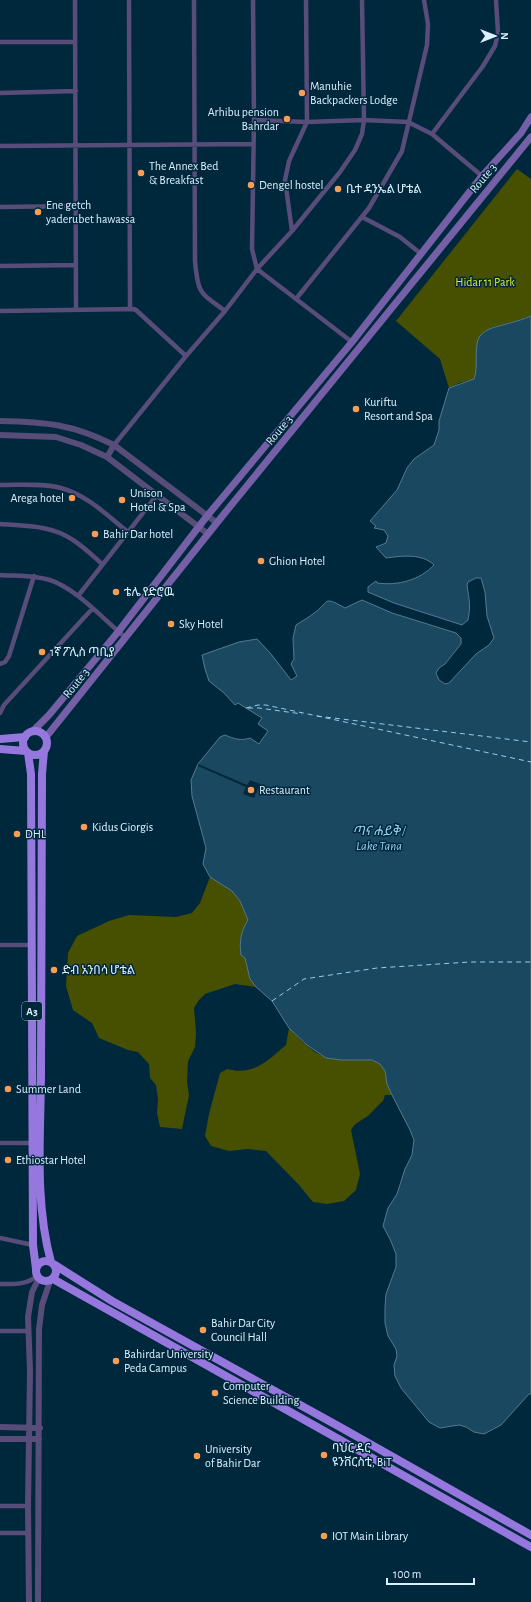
<svg xmlns="http://www.w3.org/2000/svg" width="531" height="1602" viewBox="0 0 531 1602" font-family="'Alegreya Sans','Noto Sans Ethiopic',sans-serif">
<rect width="100%" height="100%" fill="#00283d"/>
<path fill="#474f00" d="M517,169L531,179V316L510,323L493,327L477,342V370L474,379L459,383L449,388L440,359L396,321Z
M210,877L232,891L240,901L248,920C241,931 239,942 241,955L245,958L250,979L256,987L235,984L205,994L199,1000L194,1008L196,1033L195,1047L188,1061L187,1082L189,1095L182,1129L160,1127L157,1113L158,1099L156,1085L150,1078L149,1064L138,1052L128,1050L99,1038L92,1023L73,1010L66,986L68,953L77,936L109,921L129,915L176,917L192,913L200,903Z
M289,1028C300,1039 311,1052 325,1057C340,1062 371,1056 380,1064C387,1070 388,1086 392,1095H385L383,1101C378,1105 374,1110 369,1115C362,1121 356,1121 351,1130L360,1174L356,1190L344,1201L327,1204L313,1202L299,1185L266,1151L248,1149L229,1151L211,1146L205,1136L209,1114L220,1073L227,1069C254,1076 267,1061 286,1045Z"/>
<path fill="#1a4861" stroke="#547a90" d="M531,316V1394H529L501,1425L484,1434L474,1432L466,1427L459,1425L440,1428L429,1422L401,1388L395,1376L394,1365L397,1356L396,1349L388,1336L385,1323V1307L386,1294L396,1267V1254L390,1239L383,1226L388,1208L397,1194L405,1169L412,1155L414,1140L410,1130L392,1095L387,1084L385,1071L380,1064L372,1060H341L326,1058L307,1045L289,1028L272,1001L256,987L250,979L245,958L241,955C239,942 241,931 248,920L240,901L232,891L210,877L203,864L206,848L192,796L191,780L198,764L220,737L225,735C234,739 241,741 250,738L259,744L268,731L258,724L262,718L238,703L235,705L224,693L209,681L205,669L202,655L239,642L257,639L271,654L291,680L297,676L291,664L294,659L293,638L296,625C302,621 308,618 313,614C330,602 322,595 345,608L362,600L392,613L456,633L461,638V644L445,664L439,668L436,673L439,680L445,684L449,683L476,654L489,645L494,638L487,616L485,592L481,578H476L468,582L467,585C469,600 471,604 468,620L462,625L394,603L368,592V587L376,581L377,583C398,586 420,580 434,565C422,553 401,556 386,558L376,547L386,543L388,536L384,530L374,528L376,526L370,521L397,490L407,468L414,459L434,445L439,430V421L449,388L474,379C478,367 475,357 477,345C478,328 498,327 510,323C517,321 524,319 531,316Z"/>
<path fill="#00283d" d="M198,764L247,785L250,780L260,784L254,798L243,794L246,787L198,766Z"/>
<g fill="none" stroke-linecap="round" stroke-linejoin="round">
<path stroke="#94cef1" stroke-width="1" stroke-dasharray="5 4" stroke-linecap="butt" d="M246,708L258,705H266L531,762
M248,708H259L302,714
M317,716L531,742
M272,1001L304,979L377,968L470,962H531"/>
<path stroke="#584c79" stroke-width="4.5" d="M75,0L76,310
M129,0L130,308
M194,0L195,261C198,295 200,292 225,311
M253,0L254,120L252,249L257,269L352,342
M0,42H75
M0,93L76,91
M254,120L307,122L364,120L408,122L432,134L482,176
M432,134L483,66L495,46L498,33L496,0
M0,146L253,144
M0,207L76,206
M362,217L400,237L420,253
M292,231L285,180L289,161L307,122L306,0
M0,266L76,265
M296,299L369,208L402,151L427,45L428,24L424,0
M0,311L133,309L136,310L186,356
M114,445L186,356L225,311L257,269L292,231L340,172L355,150L362,134L364,120L362,0
M0,485C20,485 42,483 61,488C87,495 108,516 128,532
M0,524C24,526 52,525 73,540C84,547 93,556 102,564
M0,575C16,576 34,575 50,580C77,589 104,620 126,638
M78,596L157,495
M0,664L5,662L9,656L34,576
M0,713L4,705L92,609
M0,945H32
M0,1143H34
M0,1238L33,1245
M0,1284C14,1284 26,1285 37,1276
M0,1331H29
M0,1506H28
M0,1533H28"/>
<path stroke="#584c79" stroke-width="6" d="M0,421C46,422 72,424 114,445L217,523
M0,435L56,437L81,445L107,457L208,534
M107,457L114,445
M0,1427L40,1428
M0,1439H39
M29,1602L28,1506L30,1371L28,1317L32,1292L39,1278
M38,1602L39,1329L42,1305L50,1281"/>
<path stroke="#7560a8" stroke-width="7" d="M33,731L49,715L118,632L207,516L352,342L482,176L521,133L531,117
M46,737L224,514L531,137"/>
<path stroke="#9677de" stroke-width="8" d="M23 743a12 12 0 1 1 24 0a12 12 0 1 1-24 0Z
M0,739L25,737
M0,749L26,751
M44,751L42,774C41,872 42,971 41,1070C41,1133 34,1200 51,1262
M28,753L31,774L33,1245L36,1269
M36 1271a10 10 0 1 1 20 0a10 10 0 1 1-20 0Z
M55,1265L112,1301L340,1427L531,1535
M53,1279L531,1547"/>
</g>
<g fill="#fc9d54" stroke="#00283d" stroke-width="1.5">
<circle cx="302" cy="93" r="4"/>
<circle cx="287" cy="119" r="4"/>
<circle cx="141" cy="173" r="4"/>
<circle cx="251" cy="185" r="4"/>
<circle cx="338" cy="189" r="4"/>
<circle cx="38" cy="212" r="4"/>
<circle cx="356" cy="409" r="4"/>
<circle cx="72" cy="498" r="4"/>
<circle cx="122" cy="500" r="4"/>
<circle cx="95" cy="534" r="4"/>
<circle cx="261" cy="561" r="4"/>
<circle cx="116" cy="592" r="4"/>
<circle cx="171" cy="624" r="4"/>
<circle cx="42" cy="652" r="4"/>
<circle cx="251" cy="790" r="4"/>
<circle cx="84" cy="827" r="4"/>
<circle cx="17" cy="834" r="4"/>
<circle cx="54" cy="970" r="4"/>
<circle cx="8" cy="1089" r="4"/>
<circle cx="8" cy="1160" r="4"/>
<circle cx="203" cy="1330" r="4"/>
<circle cx="116" cy="1361" r="4"/>
<circle cx="215" cy="1393" r="4"/>
<circle cx="324" cy="1455" r="4"/>
<circle cx="197" cy="1456" r="4"/>
<circle cx="324" cy="1536" r="4"/>
</g>
<g text-anchor="middle" dominant-baseline="central" stroke-width="3" stroke-linejoin="round" paint-order="stroke">
<rect fill="#00283d" stroke="#99b4c4" stroke-width="1" x="22" y="1002" width="20" height="18" rx="3"/>
<g font-size="11" font-weight="bold" fill="#dbf0fe">
<text x="32" y="1011">A3</text>
</g>
<g font-size="12" fill="#dbf0fe" stroke="#00283d" text-anchor="start">
<text x="310" y="86">Manuhie<tspan x="310" dy="14">Backpackers Lodge</tspan></text>
<text x="279" y="112" text-anchor="end">Arhibu pension<tspan x="279" dy="14">Bahrdar</tspan></text>
<text x="149" y="166">The Annex Bed<tspan x="149" dy="14">&amp; Breakfast</tspan></text>
<text x="259" y="185">Dengel hostel</text>
<text x="346" y="189">ቤተ ዳንኤል ሆቴል</text>
<text x="46" y="205">Ene getch<tspan x="46" dy="14">yaderubet hawassa</tspan></text>
<text x="364" y="402">Kuriftu<tspan x="364" dy="14">Resort and Spa</tspan></text>
<text x="130" y="493">Unison<tspan x="130" dy="14">Hotel &amp; Spa</tspan></text>
<text x="64" y="498" text-anchor="end">Arega hotel</text>
<text x="103" y="534">Bahir Dar hotel</text>
<text x="269" y="561">Ghion Hotel</text>
<text x="124" y="592">ቴሌ የድሮዉ</text>
<text x="179" y="624">Sky Hotel</text>
<text x="50" y="652">1ኛ ፖሊስ ጣቢያ</text>
<text x="259" y="790">Restaurant</text>
<text x="92" y="827">Kidus Giorgis</text>
<text x="25" y="834">DHL</text>
<text x="62" y="970">ድብ አንበሳ ሆቴል</text>
<text x="16" y="1089">Summer Land</text>
<text x="16" y="1160">Ethiostar Hotel</text>
<text x="211" y="1323">Bahir Dar City<tspan x="211" dy="14">Council Hall</tspan></text>
<text x="124" y="1354">Bahirdar University<tspan x="124" dy="14">Peda Campus</tspan></text>
<text x="223" y="1386">Computer<tspan x="223" dy="14">Science Building</tspan></text>
<text x="332" y="1448">ባህር ዳር<tspan x="332" dy="14">ዩንቨርስቲ, BiT</tspan></text>
<text x="205" y="1449">University<tspan x="205" dy="14">of Bahir Dar</tspan></text>
<text x="332" y="1536">IOT Main Library</text>
</g>
<g font-size="12" fill="#dbf0fe" stroke="#00283d">
<text transform="translate(483 178) rotate(-50)">Route 3</text>
<text transform="translate(279 430) rotate(-50)">Route 3</text>
<text transform="translate(76 683) rotate(-51)">Route 3</text>
</g>
<g font-size="12" fill="#d8ec2f" stroke="#00283d">
<text x="485" y="282">Hidar 11 Park</text>
</g>
<g font-size="13" font-style="italic" fill="#94cef1" stroke="#00283d">
<text x="379" y="831">ጣና ሐይቅ /<tspan x="379" dy="15">Lake Tana</tspan></text>
</g>
</g>
<g transform="translate(495 36) rotate(90)" stroke="#00283d" stroke-width="3" paint-order="stroke">
<path d="M0-3L7 15L0 10L-7 15Z" fill="#dbf0fe"/>
<text y="-6" font-size="11" font-weight="bold" text-anchor="middle" fill="#dbf0fe">N</text>
</g>
<path d="M387 1578v6h87v-6" fill="none" stroke="#dbf0fe" stroke-width="2"/>
<text x="393" y="1578" font-size="12" fill="#dbf0fe" stroke="#00283d" stroke-width="3" paint-order="stroke">100 m</text>
</svg>
